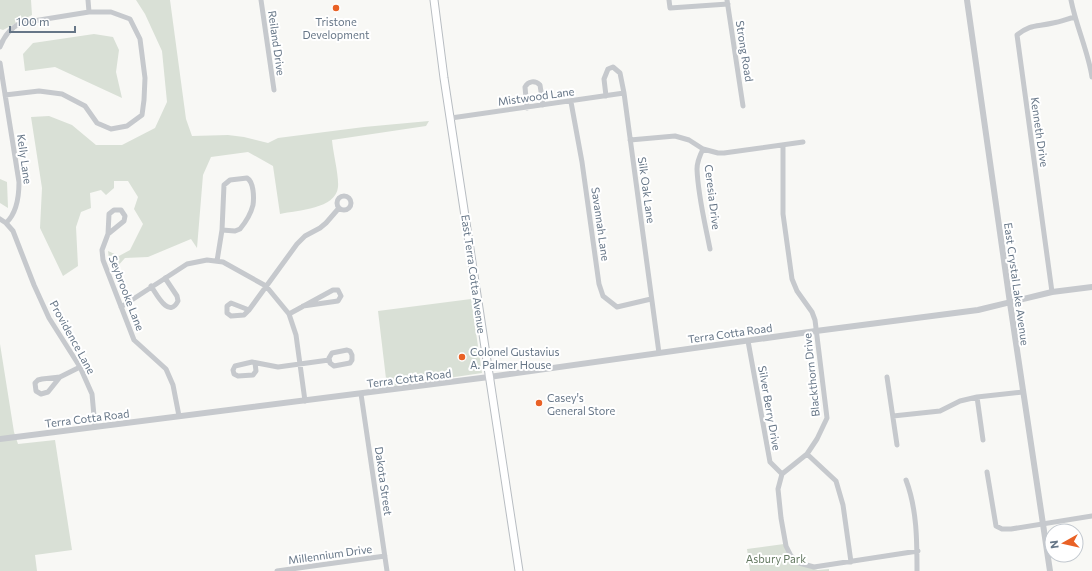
<svg xmlns="http://www.w3.org/2000/svg" width="1092" height="571" viewBox="0 0 1092 571" font-family="Commissioner,sans-serif">
<rect width="100%" height="100%" fill="#f8f8f5"/>
<path fill="#d9e0d6" d="M0,0H31L32,15L3,30L0,29Z
M136,0H170L186,119L192,136L228,135L244,137L268,143L278,138L364,127L429,121L426,126L332,140C333,153 339,175 338,187C336,209 298,210 280,214L273,166L248,152L211,157L203,175L197,248L191,239L148,257L125,258L116,268L110,265L108,251L119,256L130,250L143,224L134,209L138,197L128,181H114V188L106,195L101,190L90,193L91,208L81,212L76,227L78,266L63,276L40,228L42,188L31,117L49,116L72,125L96,145H122L155,128L167,102L162,51L145,14Z
M94,34L113,37L119,50L116,72L122,98L55,67L25,71L23,54L33,43Z
M0,179L7,182L8,208L0,203Z
M471,299L482,373L387,387L378,311Z
M0,344L14,432L18,444L55,440L72,550L35,555L37,571H0Z
M784,544L791,557L810,568L818,570L829,569V571H750L747,549Z"/>
<g fill="none" stroke-linecap="round" stroke-linejoin="round">
<defs>
<path id="secondary" d="M434,0L444,78L519,571"/>
</defs>
<use href="#secondary" stroke="#b8bdc2" stroke-width="9"/>
<path stroke="#c6c9cd" stroke-width="5" d="M88,0L89,12
M261,0L274,90
M669,0L670,8L728,4
M727,0L743,106
M1071,0C1076,26 1088,51 1092,77
M0,47C4,36 10,28 21,23L89,12H111L130,19L140,39L145,78L144,100L142,115L127,126L111,129L97,123L85,106L62,94L39,91L5,95
M0,63L19,182C19,197 17,213 6,223
M606,96L604,79L608,69L613,67L620,73L624,93L659,353
M571,102L582,162L599,284L603,296L617,307L651,299
M527,108L525,87C528,81 535,80 540,85L543,105
M451,118L624,93
M630,140L675,136L689,140L703,149L718,153H724L803,142
M783,145V214L792,279L797,291L812,312L815,320L827,418L817,439L807,454L782,474L778,489L781,518L786,546L791,556L799,563L814,567L918,551
M703,149C700,155 697,162 697,169C698,196 705,223 710,249
M247,178C254,182 254,198 253,205C251,213 245,223 240,229L235,231L222,230L224,185L230,180Z
M337 203a7 7 0 1 1 14 0a7 7 0 1 1-14 0Z
M0,219L6,223L13,231L34,285L49,318L80,367L92,394L95,427
M108,234L124,221L125,216L121,210H114L109,214L108,234L102,250L103,260L134,340L166,369L173,385L179,416
M217,261L222,230
M151,286C157,295 169,319 178,301L177,296L165,278
M1052,292L1017,35C1031,24 1036,27 1053,23C1060,22 1067,19 1075,17
M121,307L187,264L207,260L223,262L266,286L289,314L296,335L305,401
M249,310L231,303L227,306V313L231,316L244,315L249,310L297,244L305,236L320,228L326,223L339,208
M289,314L333,290H338L341,296L338,301L303,306
M748,341L770,462L782,474
M347,350L350,351L352,355V360L350,363L334,366L330,363L329,358L332,353Z
M255,363L256,371L253,375L238,376L234,374L233,370L235,366L252,362L278,367L329,360
M60,377L48,392L41,394L36,391L35,383L38,380L42,379L60,377L80,367
M887,377L897,445
M361,394L387,571
M977,397L983,440
M893,416L940,411L960,401L977,397L1023,392
M807,454L836,481L843,505L851,562
M987,472L996,526L1002,529H1011L1092,516
M906,480C917,509 917,541 917,571
M277,571L385,556"/>
<path stroke="#c6c9cd" stroke-width="6" d="M967,0L1010,303L1050,571
M0,439L489,377L816,331L978,310L1052,292L1092,287"/>
<use href="#secondary" stroke="#fff" stroke-width="7"/>
</g>
<g fill="#e96125" stroke="#fff" stroke-width="1.5">
<circle cx="336" cy="8" r="4"/>
<circle cx="462" cy="357" r="4"/>
<circle cx="539" cy="403" r="4"/>
</g>
<g text-anchor="middle" dominant-baseline="central" stroke-width="4" stroke-linejoin="round" paint-order="stroke">
<g font-size="11" fill="#667687" stroke="#fff" text-anchor="start">
<text x="336" y="21" text-anchor="middle">Tristone<tspan x="336" dy="13">Development</tspan></text>
<text x="470" y="351">Colonel Gustavius<tspan x="470" dy="13">A. Palmer House</tspan></text>
<text x="547" y="397">Casey's<tspan x="547" dy="13">General Store</tspan></text>
</g>
<g font-size="11" fill="#667687" stroke="#fff">
<text transform="translate(277 43) rotate(82)">Reiland Drive</text>
<text transform="translate(745 51) rotate(81)">Strong Road</text>
<text transform="translate(536 96) rotate(-8)">Mistwood Lane</text>
<text transform="translate(1040 132) rotate(82)">Kenneth Drive</text>
<text transform="translate(25 159) rotate(82)">Kelly Lane</text>
<text transform="translate(647 190) rotate(82)">Silk Oak Lane</text>
<text transform="translate(713 197) rotate(83)">Ceresia Drive</text>
<text transform="translate(601 224) rotate(82)">Savannah Lane</text>
<text transform="translate(474 274) rotate(82)">East Terra Cotta Avenue</text>
<text transform="translate(1017 284) rotate(82)">East Crystal Lake Avenue</text>
<text transform="translate(127 293) rotate(69)">Seybrooke Lane</text>
<text transform="translate(730 333) rotate(-8)">Terra Cotta Road</text>
<text transform="translate(73 337) rotate(61)">Providence Lane</text>
<text transform="translate(811 375) rotate(-96)">Blackthorn Drive</text>
<text transform="translate(409 378) rotate(-7)">Terra Cotta Road</text>
<text transform="translate(770 408) rotate(80)">Silver Berry Drive</text>
<text transform="translate(87 418) rotate(-7)">Terra Cotta Road</text>
<text transform="translate(384 481) rotate(82)">Dakota Street</text>
<text transform="translate(330 554) rotate(-8)">Millennium Drive</text>
</g>
<g font-size="11" fill="#647961" stroke="#fff">
<text x="776" y="558">Asbury Park</text>
</g>
</g>
<g transform="translate(1064 543) rotate(262)"><circle r="19" fill="#ffffff" stroke="#c2c8cf"/>
<path d="M0-3L7 15L0 10L-7 15Z" fill="#e96125"/>
<text y="-6" font-size="11" font-weight="bold" text-anchor="middle" fill="#667687">N</text>
</g>
<path d="M10 26v6h65v-6" fill="none" stroke="#667687" stroke-width="2"/>
<text x="16" y="26" font-size="12" fill="#667687" stroke="#ffffff" stroke-width="3" paint-order="stroke">100 m</text>
</svg>
